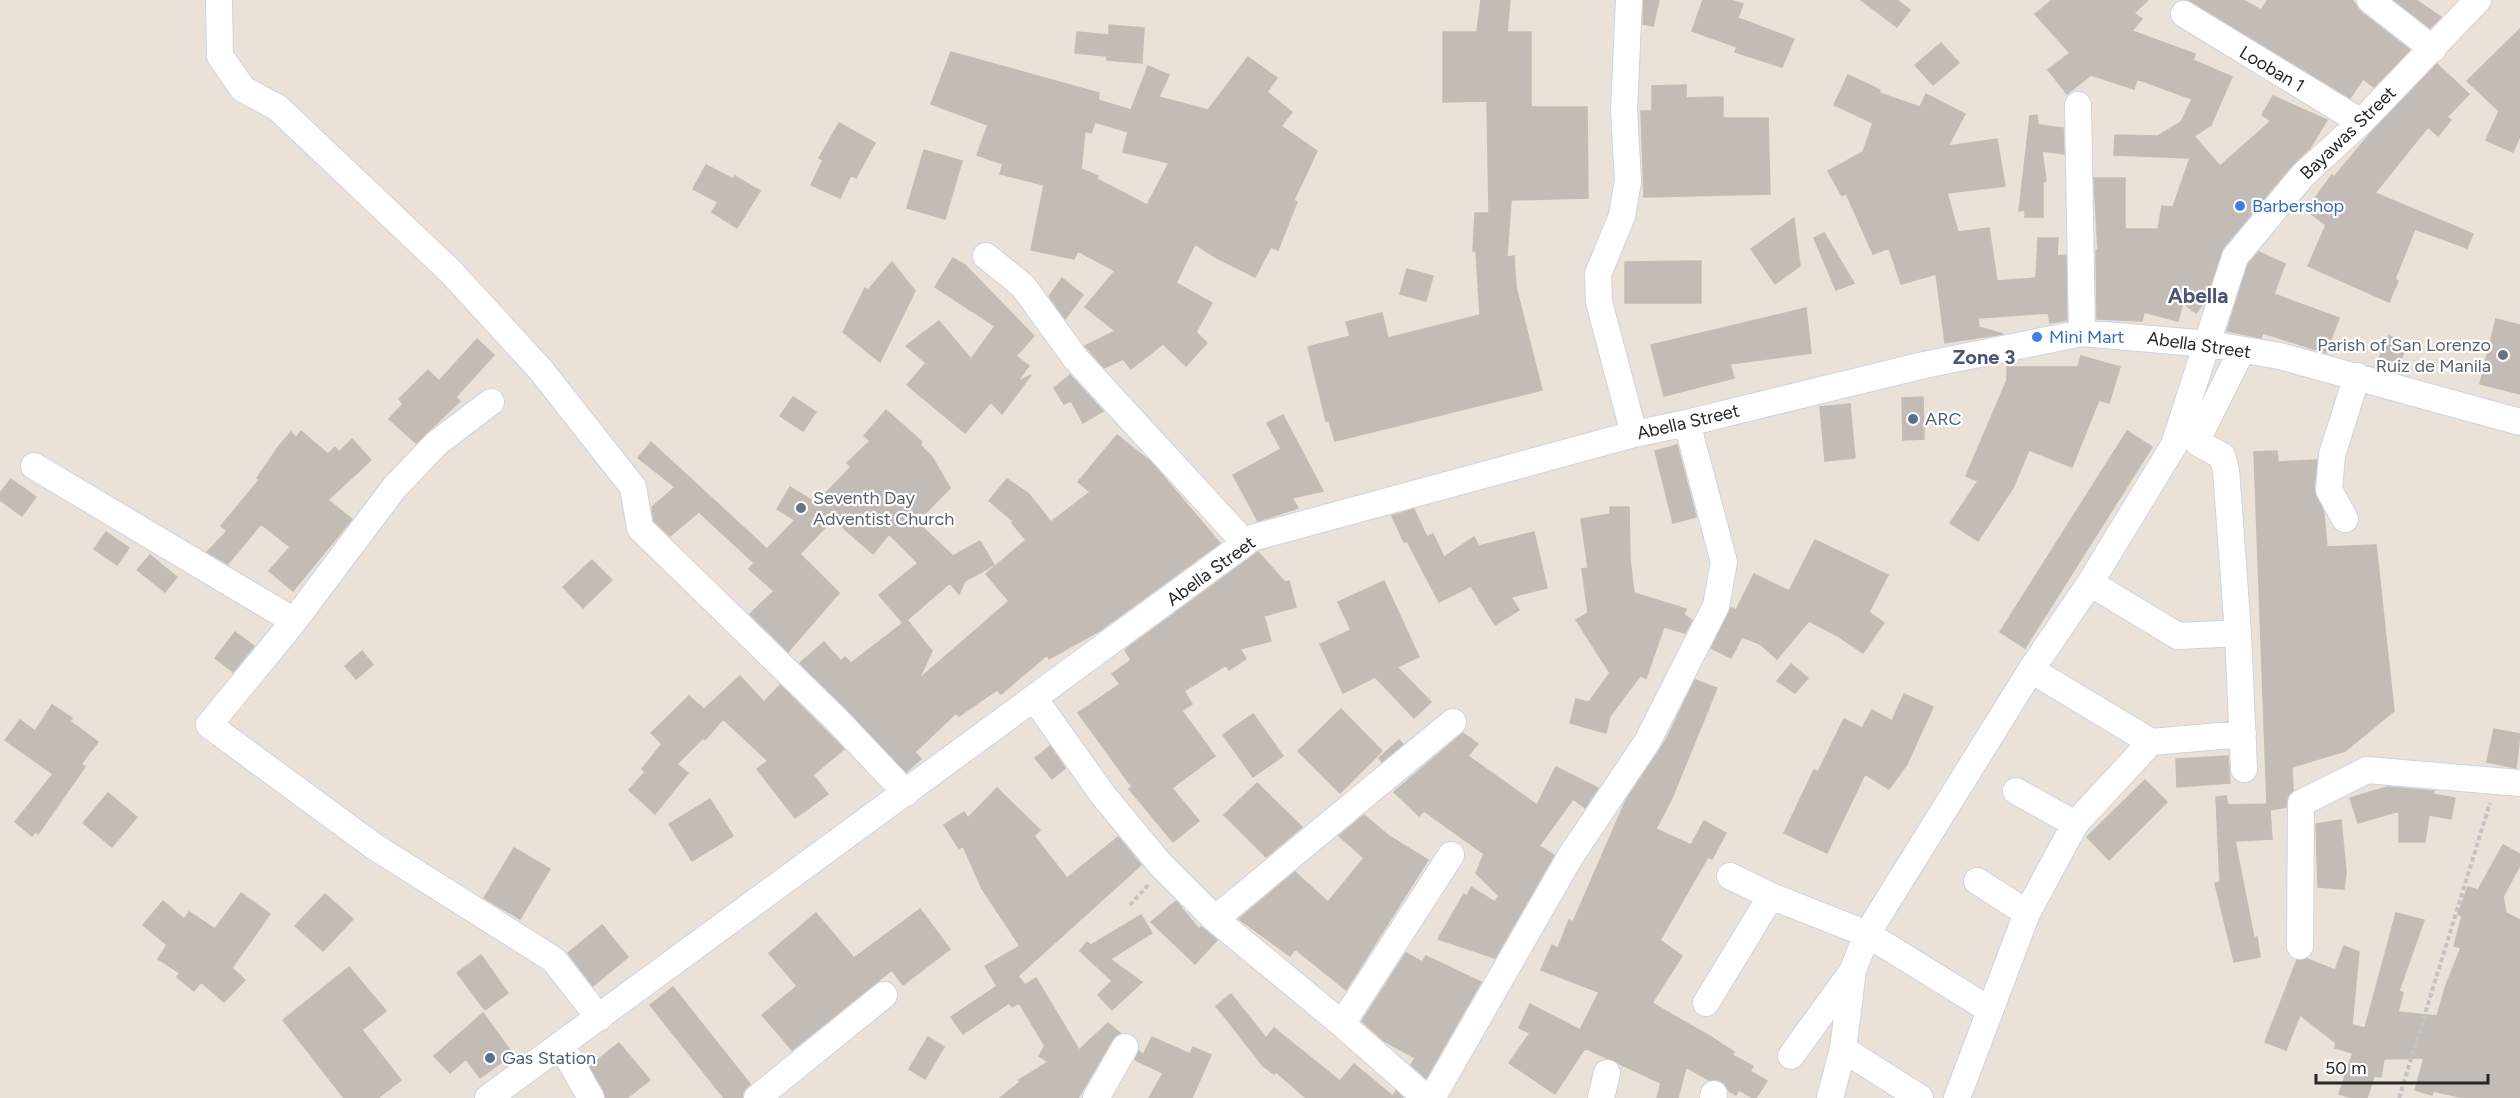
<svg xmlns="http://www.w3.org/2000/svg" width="2520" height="1098" viewBox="0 0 2520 1098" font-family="Figtree,sans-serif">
<rect width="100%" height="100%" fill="#eae1d9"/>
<path fill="#c2bbb6" stroke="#c4bdb3" stroke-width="1.5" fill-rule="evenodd" d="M1481,0H1510L1507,32H1531V107H1587L1588,198L1511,200L1507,257L1514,256L1516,287L1542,390L1335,441L1329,421H1326L1308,347L1350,336L1346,322L1382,313L1388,338L1480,315L1476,251H1473L1475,213H1489L1487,101L1443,102V32H1477Z
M1644,0H1659L1653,26L1643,24Z
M1703,0H1730L1743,4L1738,18L1794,39L1782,67L1735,52L1737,47L1692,31Z
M1861,0H1897L1910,10L1897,27Z
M2052,0H2148L2134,13L2142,19L2132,31L2195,54L2193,60L2232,77L2211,125L2194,136L2220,166L2271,121L2262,115L2273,96L2327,120L2310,148L2292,165L2223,248L2205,302L2196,313L2183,303L2178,321L2144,312L2142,321L2097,319L2096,250H2098L2094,178H2125V229H2158L2162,206L2173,207L2190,158L2114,155L2115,135L2158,136L2181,122L2192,99L2137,79L2134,89L2091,75L2067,94L2048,70L2070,53L2035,14Z
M2188,0H2243L2261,10L2268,0H2352L2361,12L2410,50L2374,87L2363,79L2350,98Z
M2394,0H2416L2441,17L2430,28Z
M1109,25L1144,28L1142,63L1107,60V56L1075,53L1077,32L1109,35Z
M2520,29V136L2513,152L2486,140L2499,111L2467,81Z
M1941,43L1959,63L1933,85L1915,65Z
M951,52L1099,93L1098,100L1131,110L1148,66L1169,75L1159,97L1208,110L1248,57L1277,78L1267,92L1292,112L1281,126L1317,151L1294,200L1297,202L1278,250L1271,247L1255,277L1215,257L1195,244L1176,283L1212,303L1196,332L1207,343L1186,366L1163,344L1131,369L1123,359L1104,368L1088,349L1085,346L1115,331L1085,307L1115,271L1078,251L1074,259L1031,250L1044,185L1000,174L1003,164L977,155L988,125L931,104ZM1095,122L1128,132L1123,152L1169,163L1147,205L1097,179L1098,176L1081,169L1085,131L1091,133Z
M2437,64L2469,94L2447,117L2451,120L2438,136L2428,127L2375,193L2473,234L2467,248L2415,229L2395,279L2398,281L2389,302L2308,266L2326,225L2306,210L2332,175L2334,177L2369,135Z
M1848,75L1880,90L1879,93L1920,107L1926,94L1965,114L1948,146L1997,139L2005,186L1947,193L1958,232L1989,228L1997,281L2036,278L2038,238H2058L2057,256L2066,255L2067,320L2050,323L2048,313L1978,318L1979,327L2003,334L1945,343L1936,274L1901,284L1889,248L1873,254L1846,193L1842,196L1828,171L1863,152L1873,123L1834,105Z
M1686,85V98L1723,97V118H1768L1770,194L1644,197L1641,111H1652V86Z
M2037,115L2038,125L2063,128L2064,154L2042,151L2046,181L2043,182V217H2025V210L2019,211L2030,116Z
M839,123L875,143L856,178L851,175L840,198L811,185L823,160L819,158Z
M924,150L962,161L945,219L907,208Z
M706,165L733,179L735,176L760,191L737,228L712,212L718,202L693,189Z
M1794,218L1800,266L1775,284L1751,249Z
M1824,233L1854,283L1836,290L1814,238Z
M2259,252L2285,264L2274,294L2339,318L2326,353L2263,333L2261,338L2227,331L2248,264Z
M953,258L965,265L1034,336L1016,356L1029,366L1017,382L1031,375L1002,414L991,402L965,433L907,385L926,363L906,346L939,321L971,359L995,326L935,287Z
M1701,261V303H1625V262Z
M892,262L915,291L880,362L843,332L865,288L868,290Z
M1407,269L1433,276L1426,301L1400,294Z
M1062,278L1083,295L1065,319L1049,296Z
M1806,308L1811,353L1730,364L1734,378L1664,396L1651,345Z
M2496,319L2520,325V394L2480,384Z
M2389,336L2405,342L2406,348L2395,372L2376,365Z
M477,339L494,355L456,397L460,401L416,443L389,419L403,404L399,399L428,370L439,381Z
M2081,356L2120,367L2109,403L2099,400L2072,467L2029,450L2013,488L1978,541L1950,523L1978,481L1966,476L2007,380V367H2078Z
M1070,375L1103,411L1083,423L1071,401L1064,404L1054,388Z
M793,397L816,412L803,431L780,416Z
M1923,397L1924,439L1903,440L1902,398Z
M1850,404L1855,458L1825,461L1820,407Z
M886,410L922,442L920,445L932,457L950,488L917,522L953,556L980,541L994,565L965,581L959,594L950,583L907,620L932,651L919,679L1009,601L986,574L1026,540L1012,523L1013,521L989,501L1007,479L1029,494L1051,522L1090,492L1078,482L1117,435L1151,462L1220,543L1099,631L1049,659L1047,655L1001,694L997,690L959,716L956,713L915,752L921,759L906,772L800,663L824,642L841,661L845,657L851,663L903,623L879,595L918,563L889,534L873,554L833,519L800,554L839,593L788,652L750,614L774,591L749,569L754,563L699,512L670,536L654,521L652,507L675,487L638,458L651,442L767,549L795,520L777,509L790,487L816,503L851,467L847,463L870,441L864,436Z
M1283,415L1323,491L1292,498L1298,508L1258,521L1233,475L1281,449L1267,423Z
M301,431L328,454L335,447L339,452L352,439L371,460L328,500L352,519L293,591L269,571L290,547L261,524L228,564L207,552L227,531L221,526L259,480L257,478L279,446L291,432L296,438Z
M2127,431L2152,447L2025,648L2000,632Z
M1677,445L1696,517L1673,523L1655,451Z
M2277,451L2278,462L2317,460L2314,489L2324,513L2327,547L2376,545L2394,711L2345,751L2292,767L2293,791L2288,796L2286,807L2270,810L2272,839L2235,841L2254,938L2257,937L2260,957L2234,962L2215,883L2220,882L2216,797L2226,796L2228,805L2267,804L2254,452Z
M11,479L36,497L22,516L0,500V493Z
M1610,507H1629L1630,559L1634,593L1686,609L1684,615L1692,620L1685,633L1664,627L1646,678L1640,676L1610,716L1606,733L1570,723L1576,699L1589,702L1610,673L1576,620L1588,613L1582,569L1588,568L1581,519L1610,514Z
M1414,509L1427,537L1433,534L1444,557L1474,537L1479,546L1534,532L1547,588L1511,597L1519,610L1495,625L1471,586L1439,602L1407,541L1404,542L1392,516Z
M106,532L129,548L117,565L94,549Z
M1815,540L1888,575L1869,612L1884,623L1863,653L1836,635L1809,621L1777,659L1760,644L1742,637L1731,658L1711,648L1731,608L1736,610L1754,574L1789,591Z
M1258,552L1285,582L1289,581L1296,607L1264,616L1271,641L1240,649L1246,659L1229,670L1226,665L1184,691L1192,704L1182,711L1215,756L1172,788L1199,821L1173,842L1129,789L1132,787L1078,713L1120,684L1112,674L1131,660L1125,650Z
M150,555L177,577L165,592L137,570Z
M592,560L612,580L583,608L563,587Z
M1384,581L1419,657L1397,667L1431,702L1414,718L1375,677L1343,693L1320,644L1351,630L1338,602Z
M235,632L254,646L233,672L215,658Z
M362,651L373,665L356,679L345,666Z
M1791,664L1808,678L1795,693L1777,681Z
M740,676L764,702L780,685L844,749L813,775L828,794L795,818L757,769L768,761L723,719L705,740L703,738L677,764L688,773L655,814L629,790L645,772L642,769L662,744L651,733L689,696L704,709Z
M1695,680L1717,688L1672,798L1656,829L1691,845L1704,821L1726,833L1712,859L1708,857L1660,940L1682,956L1652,1003L1711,1037L1734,1052L1732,1055L1753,1066L1750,1071L1767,1081L1756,1098H1753L1739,1090L1736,1095L1729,1091L1724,1083L1709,1080L1686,1067L1678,1098H1657L1661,1083L1585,1048L1555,1094L1509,1063L1530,1033L1519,1028L1530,1004L1580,1030L1599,992L1541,970L1552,945L1558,948L1569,920L1573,922L1626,800L1666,740Z
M1904,694L1933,707L1907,764L1889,789L1865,774L1827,853L1784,833L1814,770L1818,772L1844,719L1862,728L1872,710L1892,721Z
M52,705L72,718L70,721L98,742L81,764L85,767L38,834L35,832L32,836L15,822L53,774L5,740L20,720L35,731Z
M1341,709L1382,751L1340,793L1298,751Z
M1253,714L1283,756L1253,777L1223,735Z
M2494,729L2520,734L2516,768L2487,762Z
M1463,733L1478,744L1468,756L1537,805L1556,767L1598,788L1585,808L1573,799L1539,846L1554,855L1495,958L1438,939L1464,894L1467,896L1471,887L1495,902L1499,896L1476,873L1484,854L1424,811L1419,816L1394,792Z
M1399,740L1403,744L1382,762L1379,758Z
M1050,746L1065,768L1052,779L1035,758Z
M2228,756L2230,783L2177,787L2176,759Z
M2145,780L2167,802L2109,860L2087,837Z
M1257,783L1302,827L1266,857L1224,815Z
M2387,787L2434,791L2433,794L2455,798L2451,819L2429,815L2425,842H2399V811L2358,823L2350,798Z
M997,788L1040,830L1034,836L1067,878L1118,837L1141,865L1018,976L1025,985L1036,978L1079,1050L1108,1023L1120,1033L1112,1040L1078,1098H1000L1020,1082L1019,1080L1048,1062L1039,1056L1045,1046L1019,1003L1012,1007L1009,1003L963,1034L951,1017L997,986L985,966L1020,946L982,889L963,846L959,849L944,825L964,812L968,818Z
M108,793L137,817L112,847L83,823Z
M710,799L733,836L692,861L669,824Z
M1364,815L1389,836L1428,860L1346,990L1295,949L1290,956L1239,919L1295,872L1328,902L1364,858L1339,836Z
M2341,820L2346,872L2344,889L2318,887L2316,824Z
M2503,845L2520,854V865L2503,897L2506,913L2520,920V1098H2464L2433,1091L2432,1095L2415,1090L2424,1058L2384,1059L2381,1077L2374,1076L2367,1098H2353L2339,1094L2353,1053L2335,1048L2336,1043L2300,1015L2286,1050L2265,1042L2297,960L2307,959L2335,970L2344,946L2359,952L2352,1025L2365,1028L2396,913L2424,920L2399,991L2403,993L2398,1012L2437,1016L2446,985L2461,948L2454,946L2462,916L2458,914L2468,887L2478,890Z
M514,848L550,869L520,919L484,898Z
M241,893L270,914L232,968L245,980L224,1002L201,982L194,991L177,977L180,973L158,959L167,945L143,925L163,901L184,919L189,912L215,929Z
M325,894L353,919L323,951L295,926Z
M1176,901L1199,929L1201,927L1217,940L1195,964L1151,922Z
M920,909L950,949L903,985L892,970L792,1050L762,1015L797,986L769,953L816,913L854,958Z
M1141,915L1152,933L1110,959L1142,982L1112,1010L1098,995L1112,981L1080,951L1087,942L1091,945Z
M602,925L628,957L593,986L568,953Z
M1406,953L1422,962L1426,956L1481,982L1426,1078L1411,1065L1415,1058L1384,1041L1362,1021Z
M481,955L508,993L485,1010L457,973Z
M349,967L386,1011L362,1030L401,1080L378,1098H344L283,1020Z
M673,987L750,1084L743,1092L742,1098H724L650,1005Z
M1231,994L1266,1038L1274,1028L1340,1081L1354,1064L1393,1096L1396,1091L1403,1098H1306L1276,1072L1274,1074L1263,1066L1216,1006Z
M483,1013L513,1054L480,1078L466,1059L450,1073L434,1056Z
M928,1037L944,1047L925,1079L909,1069Z
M1152,1037L1190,1054L1193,1047L1211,1055L1192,1098H1149L1163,1073L1135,1060L1139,1051L1143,1055Z
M619,1043L650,1080L627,1098H606L590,1066Z"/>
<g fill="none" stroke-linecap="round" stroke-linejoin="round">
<defs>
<path id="minor" d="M219,0L220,56L243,89L278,108L450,271L540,369L633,487L640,528L837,720L906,793
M1629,0L1624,110L1628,181L1622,216L1598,274L1599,302L1634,434
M2370,0L2433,49
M2184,14L2361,122
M2078,105L2082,333
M986,256L1023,286L1076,359L1245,543
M2242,350L2197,440L2198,443L2222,456L2226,470L2238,633L2244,769
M34,466L294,621L209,725L375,847L554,960L599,1018
M2345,519L2329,490L2332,455L2357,376
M2090,583L2178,636L2238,633
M294,621L394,488L437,443L491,402
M2031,670L2151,742
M1034,698L1103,795L1160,864L1215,919L1342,1024L1426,1098
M2016,791L2075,824
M1730,876L1771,896L1867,934L1990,1010
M1977,881L2027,913
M1215,919L1453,722
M2300,946L2301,803L2367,770L2520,783
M1706,1003L1771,896
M1342,1024L1451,855
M561,1045L591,1098
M1843,1049L1920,1098
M1791,1056L1851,973
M488,1098L1252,538L1634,434L1687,423L1924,365L2082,333L2209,344L2280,356L2520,422
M757,1098L884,995
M1096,1098L1125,1047
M1432,1098L1570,857L1647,742L1716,606L1724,562L1687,423
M1601,1098L1607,1073
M1713,1098L1714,1094
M1830,1098L1843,1049L1853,970L1867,934L2031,670L2090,583L2174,445L2235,257L2303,175L2361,122L2478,0
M1957,1098L2027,913L2075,824L2151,742L2243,734"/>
</defs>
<use href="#minor" stroke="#ced3e0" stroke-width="28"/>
<path stroke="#c3c3c3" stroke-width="4" stroke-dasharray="4.5 3" stroke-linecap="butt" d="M1130,905L1148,885
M2399,1098L2490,803"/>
<use href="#minor" stroke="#fff" stroke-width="26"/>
</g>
<g fill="#3f7fe0" stroke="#fff" stroke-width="2">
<circle cx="2240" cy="206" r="6"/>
<circle cx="2037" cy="337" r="6"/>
</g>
<g fill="#6b7280" stroke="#fff" stroke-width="2">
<circle cx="2503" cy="355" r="6"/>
<circle cx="801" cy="508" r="6"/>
</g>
<g fill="#5c6f8a" stroke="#fff" stroke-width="2">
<circle cx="1913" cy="419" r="6"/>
<circle cx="490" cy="1058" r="6"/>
</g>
<g text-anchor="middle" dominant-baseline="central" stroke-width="4.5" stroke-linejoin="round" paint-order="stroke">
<g font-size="18" fill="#272727" stroke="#fff">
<text transform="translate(2272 69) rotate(31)">Looban 1</text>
<text transform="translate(2348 133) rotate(-44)">Bayawas Street</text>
<text transform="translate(2199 345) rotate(8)">Abella Street</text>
<text transform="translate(1688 422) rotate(-13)">Abella Street</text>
<text transform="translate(1211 571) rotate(-36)">Abella Street</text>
</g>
<g font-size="18" fill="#366cbe" stroke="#fff" text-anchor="start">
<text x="2252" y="206">Barbershop</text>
<text x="2049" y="337">Mini Mart</text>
</g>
<g font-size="18" fill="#5b616d" stroke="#fff" text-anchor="end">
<text x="2491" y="345">Parish of San Lorenzo<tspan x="2491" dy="21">Ruiz de Manila</tspan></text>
<text x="813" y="498" text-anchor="start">Seventh Day<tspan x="813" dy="21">Adventist Church</tspan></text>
</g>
<g font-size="18" fill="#4e5e75" stroke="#fff" text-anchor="start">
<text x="1925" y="419">ARC</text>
<text x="502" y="1058">Gas Station</text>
</g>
<g font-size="20" font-weight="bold" fill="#4a5476" stroke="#fff">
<text x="1984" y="357">Zone 3</text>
</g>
<g font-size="21" font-weight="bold" fill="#4a5476" stroke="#fff">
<text x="2198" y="295">Abella</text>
</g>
</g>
<path d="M2316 1074v9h172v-9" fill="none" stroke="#272727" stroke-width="3"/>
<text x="2325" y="1074" font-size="18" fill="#272727" stroke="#ffffff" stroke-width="4.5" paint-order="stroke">50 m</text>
</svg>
